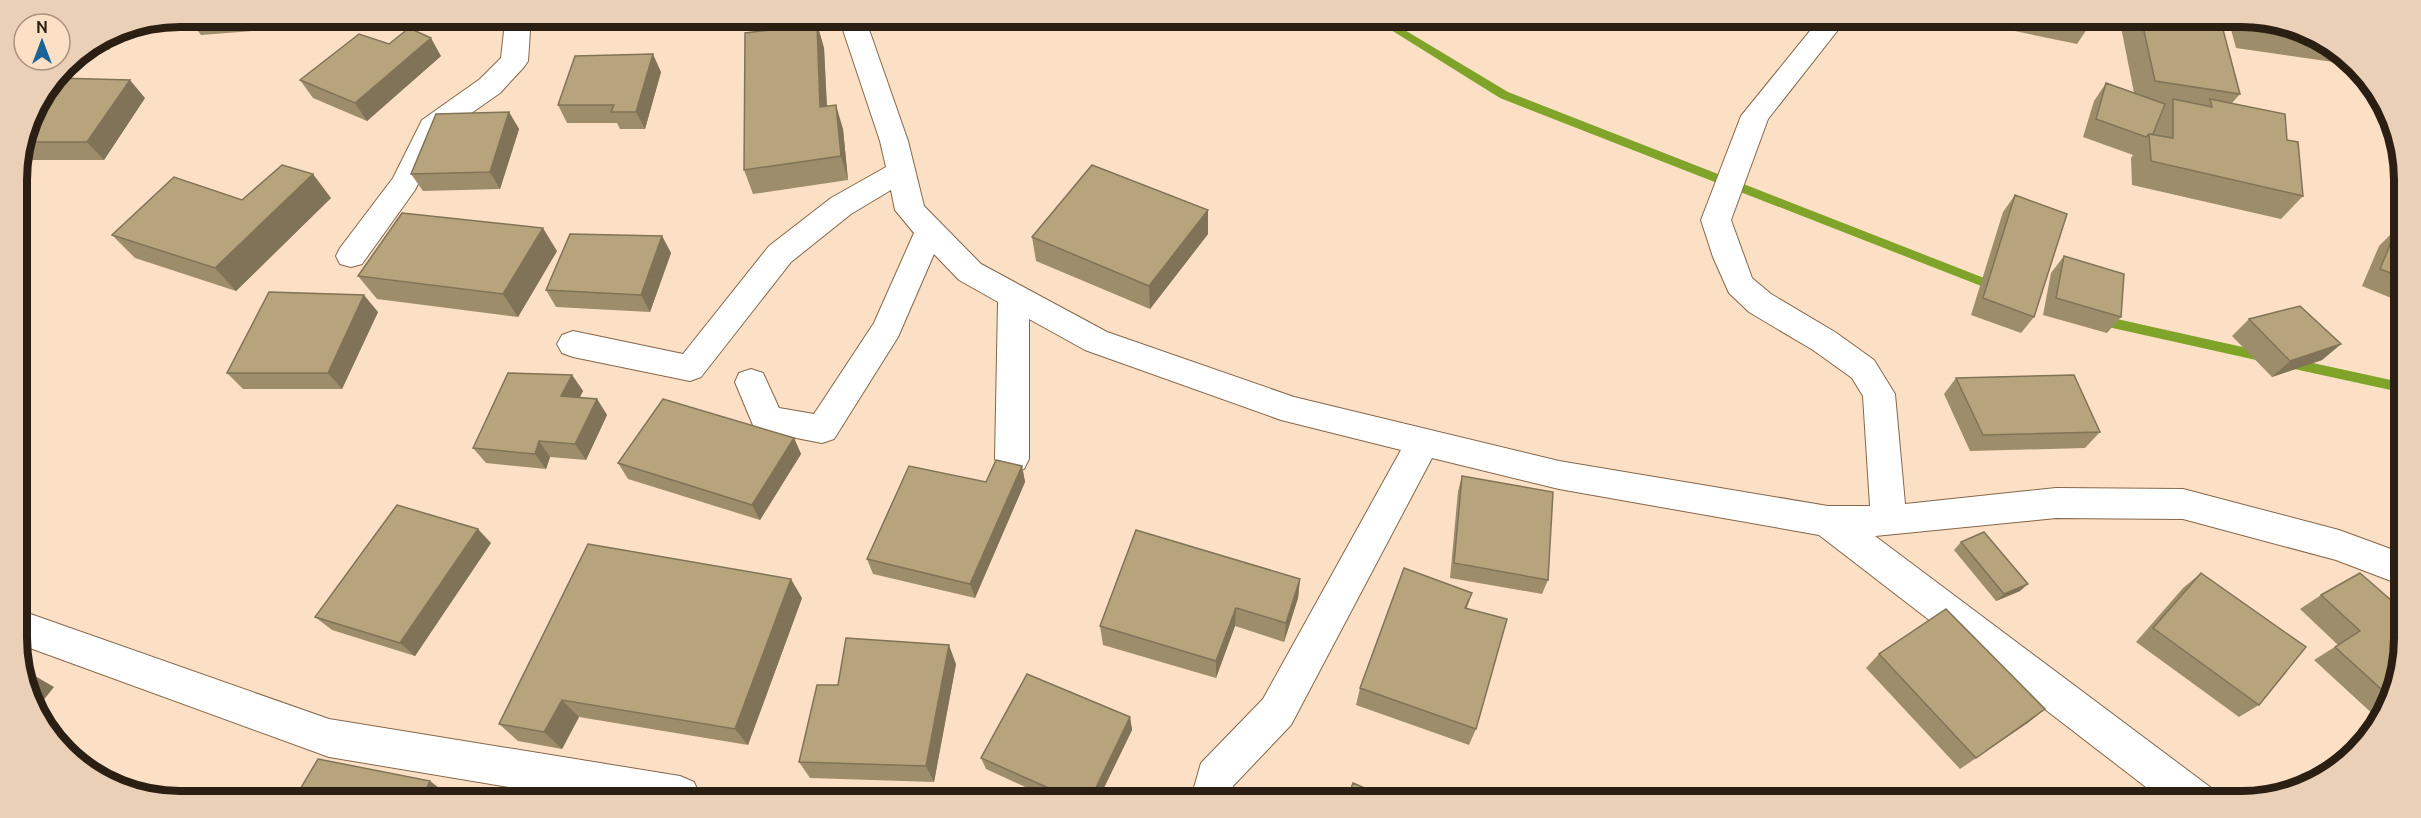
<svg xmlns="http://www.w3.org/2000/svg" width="2421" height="818" viewBox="0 0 2421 818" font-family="Ubuntu,sans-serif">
<rect width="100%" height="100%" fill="#fce0c6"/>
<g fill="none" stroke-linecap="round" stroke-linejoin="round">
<path fill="#80a429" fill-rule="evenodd" d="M1375,20H1388L1508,92L2002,285L2004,288L2002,291H1994L1500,98Z
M2099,315L2265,352L2270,353L2272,357L2270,361L2265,362L2099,325L2093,320Z
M2290,358L2400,382V392L2285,367L2283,363L2285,359Z"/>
<defs>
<path id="minor" d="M496,17H522L530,31L528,61L524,67L500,93L443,133L415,190L362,264L351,267L340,264L336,256L340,248L393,178L422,120L480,79L501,58L504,31Z
M839,18H865L908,141L924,206L981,264L1107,332L1294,397L1559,461L1828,506H1870L1863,396L1852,378L1813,350L1749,312L1729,293L1713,257L1701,220L1741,116L1818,21H1845L1768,119L1731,220L1752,278L1771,294L1835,332L1874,360L1895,394L1905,504L2056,488L2183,489L2339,530L2399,552V584L2336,560L2183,519L2056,518L1875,536L2210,787L2216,801H2164L1819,535L1559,489L1432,458L1291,725L1233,786L1231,799L1191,798L1201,763L1263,699L1401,450L1281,420L1085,350L1029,319V459L1024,469L1012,473L1000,469L995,459L998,302L959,280L934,254L898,337L834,439L822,443L755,430L735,382L739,373L751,369L763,373L779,408L814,414L874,323L914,233L895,210L891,190L851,214L791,262L701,377L690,381L573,357L562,353L557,344L562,335L573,331L683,354L769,246L831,198L886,167L880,141Z
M19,610L329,719L680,776L694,782L700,796L569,797L329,757L19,644Z"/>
</defs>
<use href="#minor" stroke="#856649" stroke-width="2"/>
<use href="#minor" fill="#fff" fill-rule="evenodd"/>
</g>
<path fill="#9d8d6b" d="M187,17H285L279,29L201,35Z
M2005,21L2089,22V26L2077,44L2005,29Z
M2120,22H2221L2240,94L2232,103L2287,140L2303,196L2281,219L2132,185L2131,158L2133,155L2083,137L2094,101L2106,83L2134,93Z
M2229,22H2284L2348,62L2347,64L2236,48Z
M817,24L824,48L827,106L843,129L848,180L753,194L744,170Z
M118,29L109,50L87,49Z
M389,44L441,56L367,121L313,98L300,80Z
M661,72L645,129H620L617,123H567L558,105Z
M145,98L104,160H19L29,117Z
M509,112L519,129L500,189L423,191L411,174Z
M2015,195L2034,317L2021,333L1971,315L2003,212Z
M331,198L236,291L135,258L112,235L242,200Z
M2397,228L2401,230V302L2362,286L2379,246Z
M1208,234L1150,309L1036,261L1032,237Z
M662,236L671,253L650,312L556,307L546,290Z
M557,251L518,317L377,299L358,276Z
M2064,256L2121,317L2107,333L2043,315L2051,273Z
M378,312L342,389H243L227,373Z
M2249,319L2341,344L2322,360L2272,377L2232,336Z
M572,375L583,391L580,397L597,399L607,415L586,460L550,457L546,469L486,463L473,448Z
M1956,378L2100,432L2085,448L1970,451L1944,394Z
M794,438L801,454L760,520L628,479L618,463Z
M1022,466L1025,482L975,598L873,574L867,559Z
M1462,476L1548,580L1542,594L1450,578L1458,491Z
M1961,542L2020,591L1996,601L1954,550Z
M491,543L415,656L332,630L315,617Z
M2201,573L2259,705L2239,717L2136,642L2183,588Z
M2360,573L2399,681L2384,713L2376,717L2314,660L2338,645L2300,609L2321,595Z
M1300,579L1298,598L1284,642L1235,626L1216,678L1103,645L1100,626Z
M1472,593L1467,608L1476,729L1469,745L1356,705L1360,688Z
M802,598L748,745L579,717L562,749L518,741L499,724Z
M1879,654L2029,722L1960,769L1866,668Z
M956,664L934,782L810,778L799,762L838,685Z
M1130,717L1132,730L1099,798H1049L986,769L981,758Z"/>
<path fill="#807357" d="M271,17H285L279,29Z
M296,17H336L302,25Z
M817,24L824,48L828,131L820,107Z
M128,27L109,50L100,40L118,29Z
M431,38L441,56L367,121L355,103Z
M653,54L661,72L645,129L636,112Z
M130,80L145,98L104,160L87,142Z
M836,105L843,129L848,180L841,156Z
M509,112L519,129L500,189L490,172Z
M313,174L331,198L236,291L215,268Z
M1208,210V234L1150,309L1149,286Z
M543,228L557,251L518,317L503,294Z
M662,236L671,253L650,312L641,295Z
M364,295L378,312L342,389L328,373Z
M2341,344L2322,360L2272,377L2290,361Z
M572,375L583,391L572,412L561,396Z
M597,399L607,415L586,460L575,444Z
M794,438L801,454L760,520L752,505Z
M539,441L550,457L546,469L535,454Z
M1022,466L1025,482L975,598L970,584Z
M478,529L491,543L415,656L400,643Z
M791,579L802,598L748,745L735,729Z
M1300,579L1298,598L1284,642L1286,623Z
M2028,584L2020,591L1996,601L2004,594Z
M1236,608L1235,626L1216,678V661Z
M949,645L956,664L934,782L926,766Z
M23,669L54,687L38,707L21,672Z
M562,700L579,717L562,749L544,732Z
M2045,709L2029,722L1960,769L1976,758Z
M1130,717L1132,730L1099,798H1091Z
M430,781L451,797H422Z"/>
<path fill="#b7a47c" stroke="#807357" stroke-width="1.5" d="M2066,22H2089V26Z
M2142,22H2221L2240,94L2155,81Z
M2248,22H2284L2310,39L2250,30Z
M817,24L820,107L836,105L841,156L744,170L745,33Z
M409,28L431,38L355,103L300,80L359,34L389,44Z
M653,54L636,112H611L614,105H558L575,56Z
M55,78L130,80L87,142H23L29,117Z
M2106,83L2165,104L2153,134H2149L2146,137L2096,119Z
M2173,99L2212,107L2210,99L2285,114L2287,140L2298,142L2303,196L2151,161L2149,134L2173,138Z
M509,112L490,172L411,174L436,114Z
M282,165L313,174L215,268L112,235L174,177L242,200Z
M1092,165L1208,210L1149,286L1032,237Z
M2015,195L2067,214L2034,317L1983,298Z
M402,213L543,228L503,294L358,276Z
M2397,228L2401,230V277L2380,269Z
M570,234L662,236L641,295L546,290Z
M2064,256L2124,274L2121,317L2056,298Z
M269,292L364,295L328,373H227Z
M2300,306L2341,344L2290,361L2249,319Z
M508,373L572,375L561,396L597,399L575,444L539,441L535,454L473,448Z
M2074,375L2100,432L1983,435L1956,378Z
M663,399L794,438L752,505L618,463Z
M996,460L1022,466L970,584L867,559L909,466L986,482Z
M1462,476L1553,492L1548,580L1454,563Z
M397,505L478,529L400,643L315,617Z
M1136,530L1300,579L1286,623L1236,608L1216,661L1100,626Z
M1984,532L2028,584L2004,594L1961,542Z
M588,544L791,579L735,729L562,700L544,732L499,724Z
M1404,568L1472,593L1465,608L1507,619L1476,729L1360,688Z
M2201,573L2306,647L2259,705L2153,628Z
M2360,573L2399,607V681L2391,698L2335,647L2360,631L2321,595Z
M1946,609L2045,709L1976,758L1879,654Z
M846,638L949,645L926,766L799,762L817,685H838Z
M1027,674L1130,717L1091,798H1071L981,758Z
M318,759L430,781L422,797L296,796Z
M1353,783L1390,799H1347Z"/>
<path d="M0 0H2421V818H0ZM180 27H2241A153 153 0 0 1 2394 180V638A153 153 0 0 1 2241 791H180A153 153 0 0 1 27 638V180A153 153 0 0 1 180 27Z" fill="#ebd0b8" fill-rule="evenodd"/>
<path fill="none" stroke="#2b1e12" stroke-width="8" d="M180 27H2241A153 153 0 0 1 2394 180V638A153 153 0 0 1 2241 791H180A153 153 0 0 1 27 638V180A153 153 0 0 1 180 27Z"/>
<g transform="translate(42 42)"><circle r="28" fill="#fce0c6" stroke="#a8927e" stroke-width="1.5"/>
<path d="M0-4.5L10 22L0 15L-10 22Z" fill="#1b6397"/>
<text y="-9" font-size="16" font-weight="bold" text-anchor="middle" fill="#2b1e12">N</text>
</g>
</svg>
